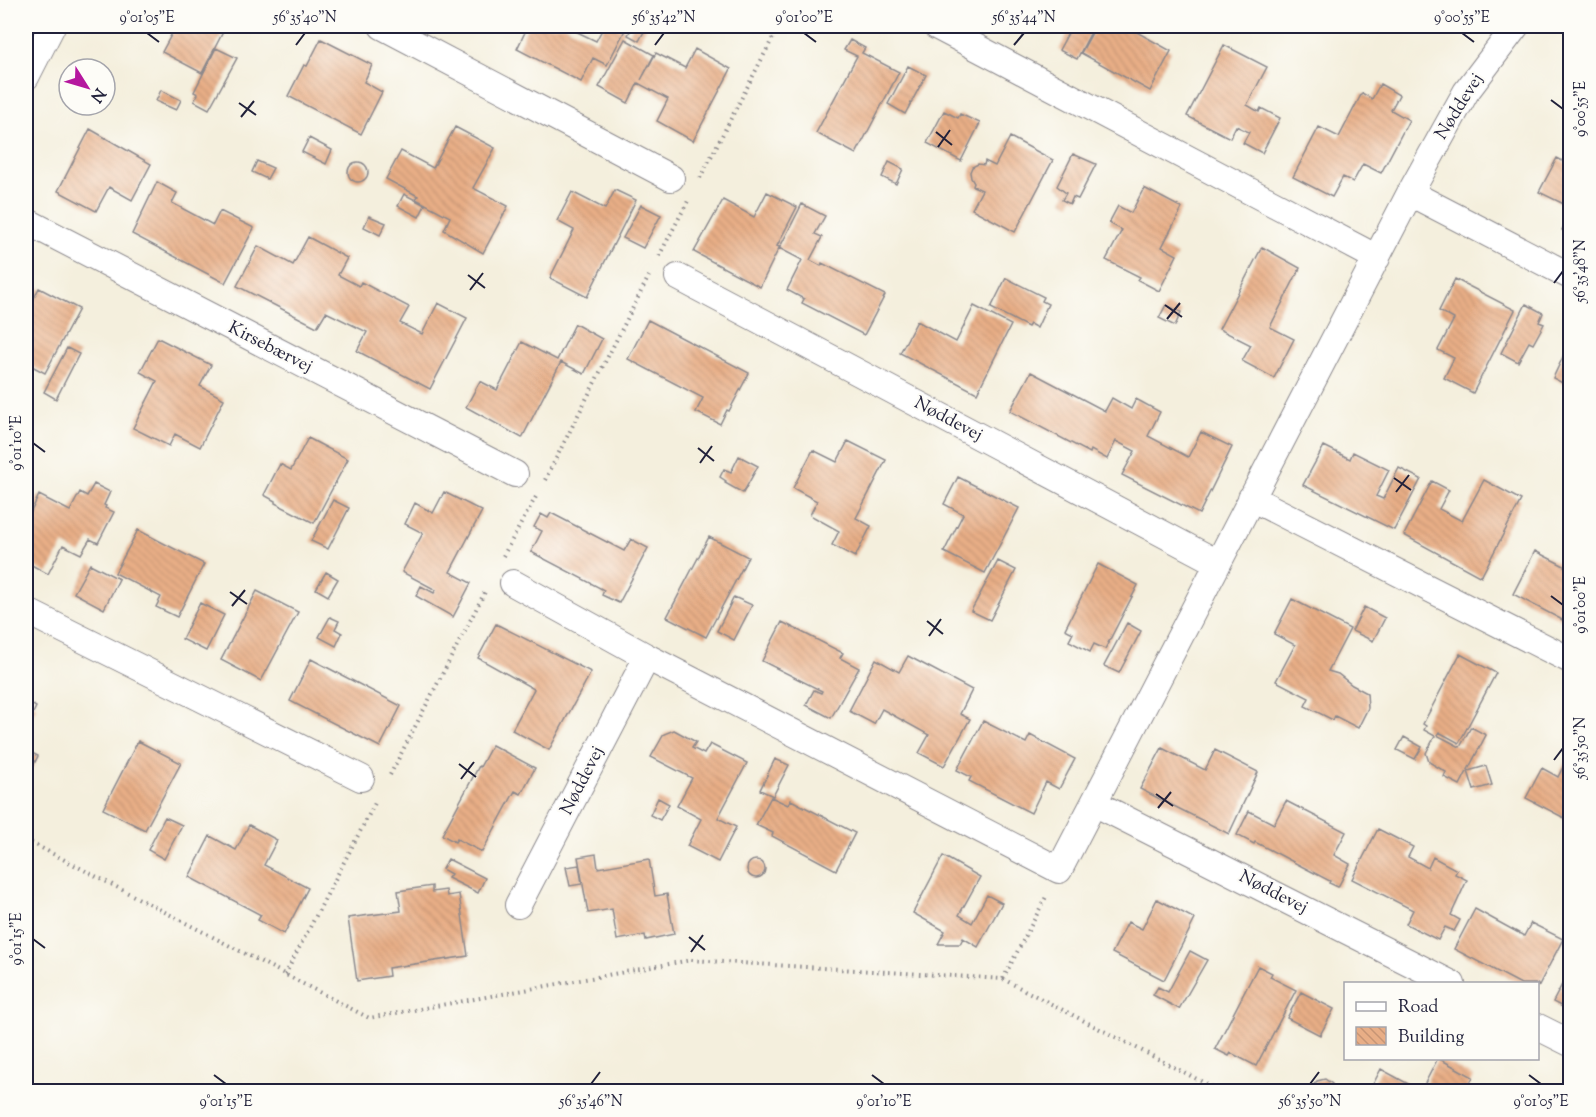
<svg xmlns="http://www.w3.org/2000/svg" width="1596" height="1117" viewBox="0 0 1596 1117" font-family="'Sorts Mill Goudy',serif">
<defs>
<pattern id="building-back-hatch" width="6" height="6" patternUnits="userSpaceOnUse" patternTransform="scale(1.5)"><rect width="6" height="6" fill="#e8ae86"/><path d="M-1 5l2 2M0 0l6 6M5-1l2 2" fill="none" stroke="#c79575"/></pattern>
</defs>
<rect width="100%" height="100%" fill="#fdfcf7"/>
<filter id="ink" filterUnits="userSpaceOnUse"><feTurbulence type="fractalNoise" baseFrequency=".0167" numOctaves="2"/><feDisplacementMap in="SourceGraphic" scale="12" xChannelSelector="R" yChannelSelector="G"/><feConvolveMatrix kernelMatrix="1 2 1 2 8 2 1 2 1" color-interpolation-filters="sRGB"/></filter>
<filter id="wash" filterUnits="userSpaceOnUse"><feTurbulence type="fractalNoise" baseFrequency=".008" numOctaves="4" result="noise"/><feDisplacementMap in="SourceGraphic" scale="24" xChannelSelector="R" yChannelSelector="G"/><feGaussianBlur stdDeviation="1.35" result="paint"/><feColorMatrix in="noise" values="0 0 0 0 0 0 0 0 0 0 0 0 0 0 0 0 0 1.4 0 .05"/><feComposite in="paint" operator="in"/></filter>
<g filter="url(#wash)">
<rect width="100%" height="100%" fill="#f4efdd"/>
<g id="blocks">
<path fill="url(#building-back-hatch)" d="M176,26H226L202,73L162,52Z
M528,26H565L596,41L604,26H617L625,30L607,65L593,58L581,82L517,49Z
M633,26H647L639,41L628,35Z
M1072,26H1094L1077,59L1059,50Z
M1096,26H1136L1133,30L1171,51L1150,91L1081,53Z
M321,39L372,65L364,82L382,92L361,134L288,96L304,65L307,66Z
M625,39L654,55L641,80L656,53L685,68L695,49L731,69L693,141L657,121L668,99L638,83L628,103L599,87Z
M850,40L865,48L862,53L899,72L856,154L816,133L857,56L844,50Z
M1224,45L1267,67L1247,105L1259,112L1261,108L1280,118L1262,153L1243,143L1249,132L1236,126L1230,138L1187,116Z
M216,48L237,58L209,109L194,101L198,94L194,92Z
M908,66L926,75L905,114L888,104Z
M1380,84L1399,95L1391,110L1409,120L1381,173L1363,164L1353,182L1343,177L1332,197L1293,177L1319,127L1339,137L1362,93L1372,99Z
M161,90L181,100L176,110L156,101Z
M944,111L958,118L960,114L980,123L961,161L927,143Z
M455,127L495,148L473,188L508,206L483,253L444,230L450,217L416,199L418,196L386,179L401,151L433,168Z
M90,129L151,164L132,200L109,187L96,211L58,191Z
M1010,137L1053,160L1015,232L972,209L982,190L973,186L974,183L971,178L970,172L972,167L978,164L984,165L985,161L995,166Z
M309,138L332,150L326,164L302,152Z
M1073,154L1096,164L1078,199L1073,197L1070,204L1062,200L1066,193L1057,186Z
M1557,158L1570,165V207L1539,192Z
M257,161L273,168L267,179L252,172Z
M348 172a10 10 0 1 1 20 0a10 10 0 1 1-20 0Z
M889,162L903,169L896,184L882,177Z
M157,182L177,193L172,203L213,225L220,211L254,228L225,283L132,234Z
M1144,188L1182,208L1162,247L1177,255L1159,291L1138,280L1140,277L1106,260L1122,230L1109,223L1118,206L1131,213Z
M615,190L636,200L587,297L550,278L574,230L557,221L572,192L605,209Z
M767,192L797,207L777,246L780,247L802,204L825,216L815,234L822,237L810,260L821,266L822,263L885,295L864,335L802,303L804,299L787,290L802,260L779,248L760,287L694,252L723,200L754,217Z
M404,194L425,205L419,217L398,206Z
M641,205L661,215L643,248L623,238Z
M1570,213V234L1562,230Z
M369,216L386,223L380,235L364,227Z
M308,237L347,258L338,275L359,286L361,282L409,307L400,323L422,334L438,303L467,318L430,389L357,351L367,332L326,312L317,327L237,286L258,246L293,265Z
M1262,247L1300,268L1270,327L1294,339L1274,378L1242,361L1251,345L1219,329Z
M1006,278L1044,297L1042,301L1048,304L1037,328L1030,324L1028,327L991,308Z
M1455,279L1515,310L1473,393L1444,378L1454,358L1438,350L1454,319L1439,311Z
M39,288L79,309L45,373L26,363V314Z
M1526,304L1543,313L1539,322L1544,324L1533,344L1529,342L1518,362L1501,353Z
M1166,305L1181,312L1175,326L1159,318Z
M974,306L1011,325L977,393L900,353L917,321L956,342Z
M648,320L749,373L729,411L727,410L720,424L696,412L703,398L628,359Z
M575,324L602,339L584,374L561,362L522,438L466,407L480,381L497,390L522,342L557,360Z
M158,338L211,365L200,386L224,399L200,447L175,434L169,446L133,428L157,381L140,372Z
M1570,342V387L1553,378Z
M67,348L79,354L56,399L44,392Z
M1031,372L1105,411L1112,398L1131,409L1136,399L1160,412L1148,436L1188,457L1201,432L1232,447L1199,514L1122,475L1135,451L1116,441L1107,459L1091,450L1090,453L1010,411Z
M308,438L348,459L314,523L275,503V501L264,495L280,464L291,470Z
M848,441L886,460L856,518L871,526L855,557L832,545L839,531L810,515L817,501L793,488L813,450L837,462Z
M1324,446L1350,459L1353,452L1389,470L1376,496L1383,499L1399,468L1421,479L1394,530L1303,485Z
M739,456L758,466L743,493L725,483L726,481L720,477L724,469L731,472Z
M958,477L1019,508L985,573L944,552L963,514L944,504Z
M1484,480L1521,500L1481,577L1404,535L1432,481L1449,490L1439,509L1462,521Z
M94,484L110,492L104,505L106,506L105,508L114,512L98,543L90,539L81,554L63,545L48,574L26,562V522L39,495L70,511L80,492L87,496Z
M444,492L482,511L450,572L471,583L453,617L416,596L421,586L434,593L436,590L402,572L423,533L405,524L415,503L433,513Z
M333,500L349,508L328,549L311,541Z
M551,513L624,551L631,539L648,548L619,603L602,595L604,590L531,552L542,531L534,527L541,514L548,518Z
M138,530L204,564L177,617L156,607L161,597L115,573Z
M709,537L748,557L706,637L667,617Z
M1535,551L1570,569V624L1513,594Z
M998,561L1016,570L990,620L971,611Z
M90,564L119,579L104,609L74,593Z
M1098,564L1138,585L1105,649L1094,644L1090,652L1069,641L1073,633L1065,629Z
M326,572L338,579L328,596L316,589Z
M257,591L298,612L261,681L221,660Z
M734,597L752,605L734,640L717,631Z
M1292,599L1350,629L1328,671L1338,674L1352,685L1367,693L1368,708L1358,728L1335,716L1333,720L1305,706L1309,698L1276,681L1295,645L1274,634Z
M200,603L224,615L206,651L182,639Z
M1364,607L1385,618L1373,641L1352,631Z
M330,617L339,621L335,629L342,633L336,646L319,637Z
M782,622L843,653L840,658L859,668L831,718L806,705L814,690L821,693L822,691L762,661Z
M1127,623L1141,631L1119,673L1104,666Z
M496,624L591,672L549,750L512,730L534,689L478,658Z
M1460,654L1496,673L1459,743L1439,732L1437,735L1460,747L1471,727L1486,735L1460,785L1444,777L1446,772L1429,762L1426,753L1435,736L1424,730L1426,726L1423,724Z
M908,656L972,690L960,714L970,719L944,766L919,753L929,735L882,709L874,724L849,711L876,659L899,672Z
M311,659L401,706L380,747L290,701Z
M26,701L36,707L26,727Z
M983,721L1026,743L1030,735L1075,759L1059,789L1046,782L1031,813L969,781L971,777L957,770Z
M674,730L696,742L692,748L704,754L710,744L747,763L718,818L736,827L718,862L687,846L701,819L677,806L692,778L651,757L664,734Z
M1404,737L1422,747L1415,759L1397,750Z
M138,741L181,763L145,830L103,809Z
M492,745L535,768L521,794L515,791L482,852L457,839L455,842L442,835L479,766L480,767Z
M1162,748L1205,770L1215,750L1258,772L1229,834L1140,789Z
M26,750L38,756L26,780Z
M1570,753V821L1526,798L1542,768L1558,777Z
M775,759L789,765L773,796L760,790Z
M1486,766L1492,785L1474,790L1468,771Z
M771,797L788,805L791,800L855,833L836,870L772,836L773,833L756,825Z
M658,798L669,804L660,820L650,815Z
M1286,801L1346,832L1334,855L1350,864L1338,887L1329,883L1330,881L1255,842L1254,844L1237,835L1249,811L1274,824Z
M165,817L182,825L164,859L148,850Z
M249,825L277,840L264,865L308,888L284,934L258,920L261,915L189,877L210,836L236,850Z
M1378,829L1413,847L1408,857L1428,868L1433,857L1457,870L1455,874L1467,880L1451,915L1460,920L1454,931L1445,927L1438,940L1406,924L1413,910L1352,879Z
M596,854L598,868L649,859L655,896L667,894L674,934L646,940L645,935L617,940L612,909L588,913L578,857Z
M943,856L980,877L959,915L972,923L987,895L1002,903L978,947L963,938L960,944H938L945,931L913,913Z
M448,859L485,878L478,893L448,878L451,874L442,869Z
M747 869a9 9 0 1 1 18 0a9 9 0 1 1-18 0Z
M579,865L582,884L570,886L566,867Z
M432,886V892L446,890L447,896L459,894L468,956L388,968L389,976L357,981L348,918L401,911L398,891Z
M1157,899L1195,919L1164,980L1112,953L1128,922L1142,929Z
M1475,909L1524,936L1531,923L1563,939L1538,987V984H1521L1454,949Z
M1190,951L1207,960L1179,1009L1153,995L1158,987L1168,992Z
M1258,966L1272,973L1270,977L1296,990L1256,1066L1231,1053L1229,1056L1215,1049Z
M1568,973L1570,974V1011L1553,1002Z
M1301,992L1334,1009L1320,1035L1287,1018Z
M1438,1058L1473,1077L1465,1092H1369L1381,1069L1421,1091Z
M1325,1079L1332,1084L1333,1092H1313L1312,1087L1317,1081Z"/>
</g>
</g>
<g filter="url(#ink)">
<use href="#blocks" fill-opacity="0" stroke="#8b888c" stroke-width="1.5"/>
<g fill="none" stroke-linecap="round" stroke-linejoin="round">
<defs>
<path id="street" d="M382,26L671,178
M936,26L1377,258
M26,77L52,26
M1410,193L1570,276
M26,221L515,474
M678,277L1218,563
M1251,498L1570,660
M513,583L647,657L1059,870L1410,193L1466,92L1516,26
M26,611L361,778
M1094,803L1452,984
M518,905L647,657
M1538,1027L1570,1043"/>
</defs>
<use href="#street" stroke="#8b888c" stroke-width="28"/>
<path stroke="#8b888c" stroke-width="4" stroke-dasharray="1.5 4.5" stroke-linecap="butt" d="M700,178L779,26
M659,256L688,201
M545,480L649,276
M503,556L537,495
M390,775L486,590
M26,840L369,1018L691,960L1003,979L1222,1092
M285,975L375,803
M1003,979L1047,895"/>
<use href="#street" stroke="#fff" stroke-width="26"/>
</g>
</g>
<path fill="none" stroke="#22223b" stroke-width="2" d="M147,33L159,42M804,33L816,42M1462,33L1474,42M296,45L305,33M655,45L664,33M1014,45L1024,33M1551,100L1563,109M239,103L256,115M241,117L254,101M936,132L952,145M938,147L950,130M468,275L485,288M1554,283L1563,271M470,290L483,273M1165,305L1182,317M1167,319L1180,303M33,443L45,452M698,448L714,461M700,463L712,446M1394,478L1411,490M1396,492L1409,475M230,592L247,604M1551,596L1563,605M232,606L245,590M927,621L943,634M929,636L941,619M1554,760L1563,748M459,764L476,777M461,779L474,762M1156,794L1173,806M1158,808L1171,792M689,937L705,950M33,939L45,948M691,952L703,935M214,1075L226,1084M872,1075L884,1084M1529,1075L1541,1084M591,1084L600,1072M1310,1084L1319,1072"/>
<g text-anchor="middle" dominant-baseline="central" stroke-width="4.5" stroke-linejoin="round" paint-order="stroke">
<g font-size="18" fill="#22223b" stroke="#fdfcf7">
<text transform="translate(1460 107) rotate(-58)">Nøddevej</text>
<text transform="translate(270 348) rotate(27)">Kirsebærvej</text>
<text transform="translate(948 420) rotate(28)">Nøddevej</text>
<text transform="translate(583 781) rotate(-63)">Nøddevej</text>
<text transform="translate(1273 893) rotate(27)">Nøddevej</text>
</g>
</g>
<rect width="1596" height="1117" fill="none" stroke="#fdfcf7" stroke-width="66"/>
<rect x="1344" y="982" width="195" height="78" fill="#fdfcf7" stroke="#a5a5ac" stroke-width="1.5"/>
<rect x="1356" y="1002" width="30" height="9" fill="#ffffff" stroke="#a5a5ac" stroke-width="1.5"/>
<text x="1398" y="1012" font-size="18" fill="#22223b">Road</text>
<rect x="1356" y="1027" width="30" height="18" fill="url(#building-back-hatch)" stroke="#a5a5ac" stroke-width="1.5"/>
<text x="1398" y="1042" font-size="18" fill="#22223b">Building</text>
<g transform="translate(87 87) rotate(127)"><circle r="28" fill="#fdfcf7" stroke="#a5a5ac" stroke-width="1.5"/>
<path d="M0-4.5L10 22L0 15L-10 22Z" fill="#b5179e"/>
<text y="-9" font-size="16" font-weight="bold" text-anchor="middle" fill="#22223b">N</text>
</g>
<rect x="33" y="33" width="1530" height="1051" fill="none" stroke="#22223b" stroke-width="2"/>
<g font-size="15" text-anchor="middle" fill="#22223b">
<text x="147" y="22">9°01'05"E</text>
<text x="305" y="22">56°35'40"N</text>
<text x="664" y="22">56°35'42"N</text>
<text x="804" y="22">9°01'00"E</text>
<text x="1024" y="22">56°35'44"N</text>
<text x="1462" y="22">9°00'55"E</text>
<text transform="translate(1580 109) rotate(-90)" y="5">9°00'55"E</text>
<text transform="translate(1580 271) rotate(-90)" y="5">56°35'48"N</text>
<text transform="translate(16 443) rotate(-90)" y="5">9°01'10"E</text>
<text transform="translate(1580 605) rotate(-90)" y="5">9°01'00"E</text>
<text transform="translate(1580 748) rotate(-90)" y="5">56°35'50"N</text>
<text transform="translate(16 939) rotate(-90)" y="5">9°01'15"E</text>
<text x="226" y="1106">9°01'15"E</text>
<text x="591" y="1106">56°35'46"N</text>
<text x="884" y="1106">9°01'10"E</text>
<text x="1310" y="1106">56°35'50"N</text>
<text x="1541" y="1106">9°01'05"E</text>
</g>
</svg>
